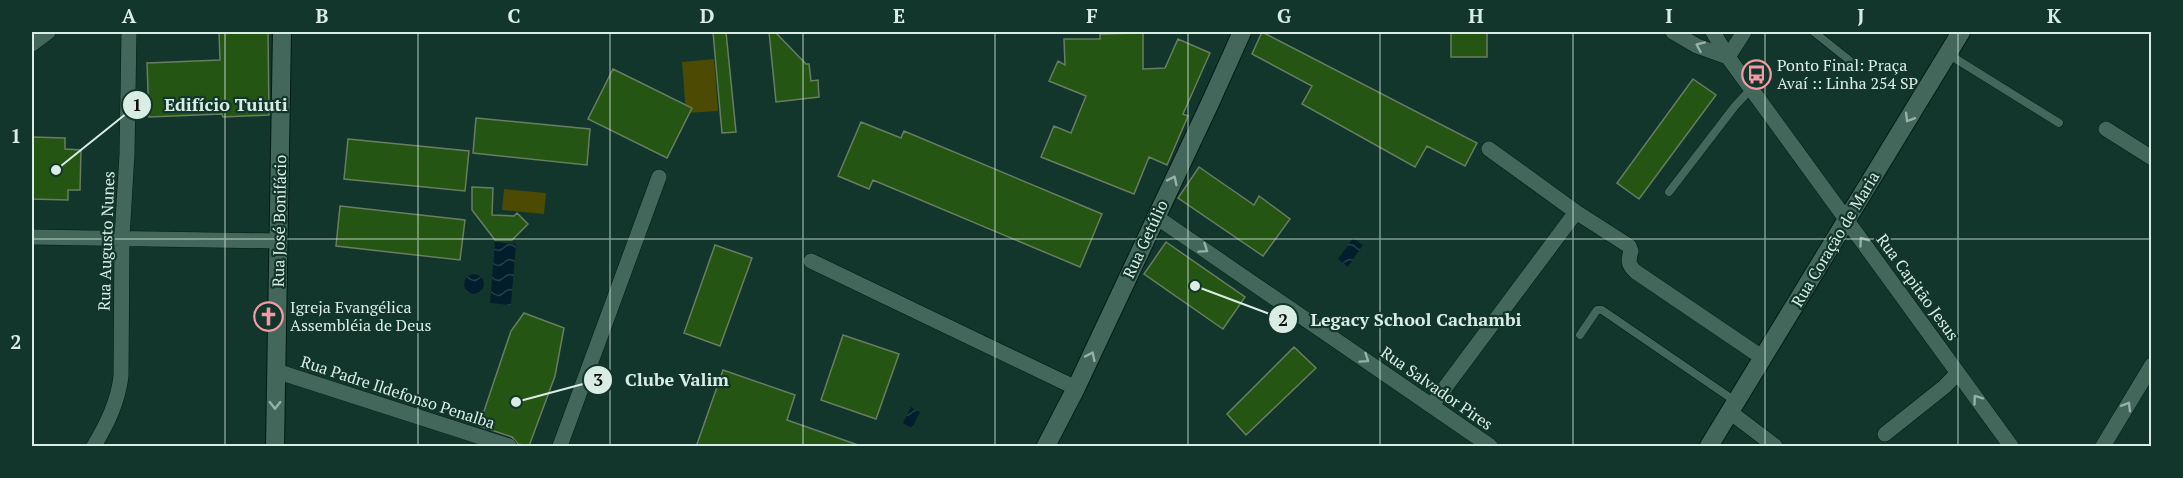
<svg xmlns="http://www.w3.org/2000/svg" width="2183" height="478" viewBox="0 0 2183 478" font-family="'PT Serif',serif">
<defs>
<pattern id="water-waves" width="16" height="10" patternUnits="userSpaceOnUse" patternTransform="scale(1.5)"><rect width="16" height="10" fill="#021e2c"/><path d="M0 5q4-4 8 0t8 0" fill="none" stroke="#263f4a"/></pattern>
</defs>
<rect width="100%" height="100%" fill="#12362b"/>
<path fill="#4c4a03" d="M714,59L718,111L686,113L682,62Z
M504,189L546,193L544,214L502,210Z"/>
<path fill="url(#water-waves)" d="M1353,238L1363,245L1348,267L1338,259Z
M495,242L516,244L511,305L490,303Z
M464 284a10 10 0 1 1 20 0a10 10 0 1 1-20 0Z
M911,407L920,412L912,428L903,423Z"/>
<path fill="#255513" stroke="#687d62" stroke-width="1.5" d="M219,32H268L269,115L223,117L222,114L149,117L147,63L220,60Z
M713,32H726L736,132L722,133Z
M769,32H775L806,64H809L811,81L818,80L819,97L776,102Z
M1262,32L1477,143L1465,166L1427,146L1415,167L1302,104L1312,86L1252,54Z
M1451,32H1487V57H1451Z
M1143,33V69L1165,68L1178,39L1210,53L1183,114L1188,116L1167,165L1149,157L1134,194L1041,157L1054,126L1071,133L1086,96L1049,81L1058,61L1065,65L1064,39H1100V34Z
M613,69L692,108L667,158L588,119Z
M1693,79L1716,95L1639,199L1617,183Z
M476,118L590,129L587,165L473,153Z
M861,122L901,138L904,131L1102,214L1080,267L873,180L869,189L838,176Z
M32,137L65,138V149L81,150L80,190H68V200L32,199Z
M348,139L469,151L465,191L344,179Z
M1199,167L1254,205L1259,196L1290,219L1263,256L1178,198Z
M472,187L493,188L492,215L514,216L517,213L528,224L512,240H495L472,210Z
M340,206L465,220L460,260L336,246Z
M1166,242L1245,297L1223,329L1144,274Z
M715,245L752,258L720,346L684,333Z
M524,313L564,328L555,376L529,446L518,444L512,437L479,426L511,331Z
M843,335L899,354L876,419L821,400Z
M1294,347L1316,368L1246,435L1227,414Z
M723,370L795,395L787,420L858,445L857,447H696Z"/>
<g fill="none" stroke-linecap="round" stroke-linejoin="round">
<defs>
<path id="service" d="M1814,32L1854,64
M1948,54L2059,123
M1669,192L1735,106L1751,89
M1580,335L1597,310H1602L1735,401"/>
<path id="minor" d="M1673,32L1697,46L1728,57
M1713,32L1728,57L2011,446
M32,44L48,32
M1728,57L1744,32
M2106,129L2152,158
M1489,149L1576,212L1629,246L1631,251C1628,261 1628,265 1636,272L1763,358
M1155,216L1490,446
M32,237L279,241
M811,261L1076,388
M276,371L509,446
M1432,405L1576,212
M1730,412L1775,446
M1885,434L1944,387L1958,373
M94,446C107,424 118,402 121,376L122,237L127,154L129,32
M560,446L659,177
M2103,446L2152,365"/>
<path id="tertiary" d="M275,446L282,32
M1046,446L1076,388L1211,101L1242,32
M1709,446L1961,32"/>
</defs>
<use href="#service" stroke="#021c14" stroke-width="9"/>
<use href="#minor" stroke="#021c14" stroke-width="16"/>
<use href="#tertiary" stroke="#021c14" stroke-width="20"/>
<use href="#service" stroke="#43675b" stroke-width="8"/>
<use href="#minor" stroke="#43675b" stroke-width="15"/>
<use href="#tertiary" stroke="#43675b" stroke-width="18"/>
</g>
<defs><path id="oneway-chevron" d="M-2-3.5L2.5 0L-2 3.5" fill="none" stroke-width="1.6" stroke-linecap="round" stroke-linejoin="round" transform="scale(1.5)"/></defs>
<g stroke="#96b1a7">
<use href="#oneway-chevron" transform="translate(1700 46) rotate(-156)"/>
<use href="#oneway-chevron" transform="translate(1909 118) rotate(121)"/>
<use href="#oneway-chevron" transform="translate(1173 180) rotate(-64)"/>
<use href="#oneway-chevron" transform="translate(1863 241) rotate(-126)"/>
<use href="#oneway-chevron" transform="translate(1204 249) rotate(34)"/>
<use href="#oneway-chevron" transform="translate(1091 356) rotate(-65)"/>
<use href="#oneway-chevron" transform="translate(1365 359) rotate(34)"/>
<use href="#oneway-chevron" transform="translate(1977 399) rotate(-126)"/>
<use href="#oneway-chevron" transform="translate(275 405) rotate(90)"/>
<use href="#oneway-chevron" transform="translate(2127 406) rotate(-59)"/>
</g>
<path fill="none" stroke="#daede5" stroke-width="1.5" stroke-opacity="0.55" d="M225,32V446M418,32V446M610,32V446M803,32V446M995,32V446M1188,32V446M1380,32V446M1573,32V446M1765,32V446M1958,32V446M32,239H2152"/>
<defs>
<symbol id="bus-ring" viewBox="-11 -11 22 22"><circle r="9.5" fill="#12362b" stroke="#f49aa3" stroke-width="1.5"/><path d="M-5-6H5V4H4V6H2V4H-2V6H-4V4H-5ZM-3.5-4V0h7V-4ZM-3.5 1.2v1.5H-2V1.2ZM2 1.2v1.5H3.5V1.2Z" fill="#f49aa3"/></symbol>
<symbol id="church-ring" viewBox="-11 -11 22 22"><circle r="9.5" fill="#12362b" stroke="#f49aa3" stroke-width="1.5"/><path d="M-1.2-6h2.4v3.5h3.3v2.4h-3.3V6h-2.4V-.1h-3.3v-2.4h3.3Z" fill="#f49aa3"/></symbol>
</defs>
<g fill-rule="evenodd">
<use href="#bus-ring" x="1740" y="58" width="33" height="33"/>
<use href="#church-ring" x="252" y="300" width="33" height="33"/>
</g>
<g text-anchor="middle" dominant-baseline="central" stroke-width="4.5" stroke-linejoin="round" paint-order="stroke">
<g font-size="16" fill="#daede5" stroke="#12362b" text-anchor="start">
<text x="1777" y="65">Ponto Final: Praça<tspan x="1777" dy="18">Avaí :: Linha 254 SP</tspan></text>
<text x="290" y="307">Igreja Evangélica<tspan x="290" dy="18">Assembléia de Deus</tspan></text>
</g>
<g font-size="16" fill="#daede5" stroke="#12362b">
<text transform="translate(279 221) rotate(-89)">Rua José Bonifácio</text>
<text transform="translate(1145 239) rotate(-65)">Rua Getúlio</text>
<text transform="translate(1835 239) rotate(-59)">Rua Coração de Maria</text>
<text transform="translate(106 241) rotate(-88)">Rua Augusto Nunes</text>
<text transform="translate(1918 287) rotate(54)">Rua Capitão Jesus</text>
<text transform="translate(1437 388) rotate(35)">Rua Salvador Pires</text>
<text transform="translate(398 392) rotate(18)">Rua Padre Ildefonso Penalba</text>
</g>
</g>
<path fill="none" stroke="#daede5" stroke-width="2" d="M56 170L137 105M1195 286L1283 319M516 402L598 380"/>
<g fill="#daede5" stroke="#12362b" stroke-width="2">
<circle cx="56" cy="170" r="6"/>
<circle cx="1195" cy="286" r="6"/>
<circle cx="516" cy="402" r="6"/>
<circle cx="137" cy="105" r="15"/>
<circle cx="1283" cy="319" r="15"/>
<circle cx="598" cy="380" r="15"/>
</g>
<g font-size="18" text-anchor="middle" font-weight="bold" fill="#111">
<text x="137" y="111">1</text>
<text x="1283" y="326">2</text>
<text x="598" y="386">3</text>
</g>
<g font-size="18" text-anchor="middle" font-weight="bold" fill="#daede5" stroke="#12362b" stroke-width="4.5" stroke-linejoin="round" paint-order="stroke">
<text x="226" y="111">Edifício Tuiuti</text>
<text x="1416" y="326">Legacy School Cachambi</text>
<text x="677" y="386">Clube Valim</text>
</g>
<rect width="2183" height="478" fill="none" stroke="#12362b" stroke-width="66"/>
<rect x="33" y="33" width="2117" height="412" fill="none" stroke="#daede5" stroke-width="2"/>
<g font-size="20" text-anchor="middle" font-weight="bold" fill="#daede5">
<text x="129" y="23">A</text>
<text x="322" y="23">B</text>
<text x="514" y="23">C</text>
<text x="707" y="23">D</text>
<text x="899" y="23">E</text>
<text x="1092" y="23">F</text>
<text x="1284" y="23">G</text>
<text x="1476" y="23">H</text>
<text x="1669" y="23">I</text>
<text x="1861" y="23">J</text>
<text x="2054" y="23">K</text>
<text x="16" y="143">1</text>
<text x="16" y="349">2</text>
</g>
</svg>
